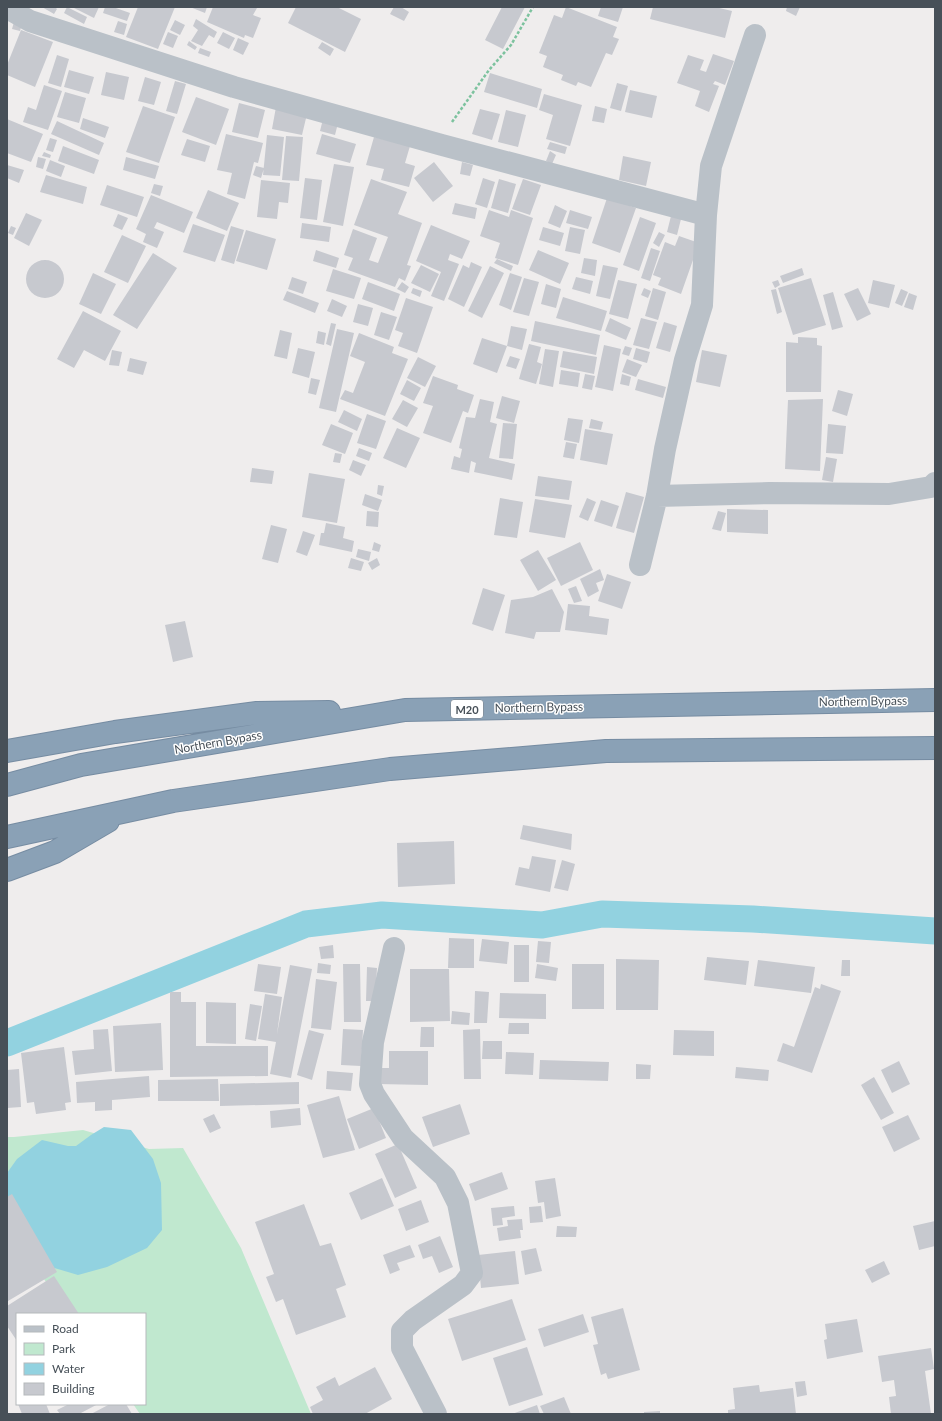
<svg xmlns="http://www.w3.org/2000/svg" width="942" height="1421" viewBox="0 0 942 1421" font-family="Lato,sans-serif">
<rect width="100%" height="100%" fill="#efeded"/>
<path fill="#c0e8cf" d="M83,1130L149,1149L183,1148L241,1248L311,1414H140L133,1404H145V1314H69L26,1254L7,1225V1137H14Z"/>
<path fill="#92d2e0" d="M104,1127L131,1130L153,1159L161,1183L162,1230L147,1248L107,1267L78,1275L41,1264L17,1226L7,1195V1173L17,1159L42,1140L68,1146H76L91,1135Z"/>
<g fill="none" stroke-linecap="round" stroke-linejoin="round">
<path stroke="#92d2e0" stroke-width="27" d="M7,1043L306,924L382,915L542,925L602,914L753,919L935,931"/>
</g>
<path fill="#c7c9cf" d="M42,7H55L57,9L54,14Z
M67,7L87,17L84,24L64,13Z
M72,7H99L94,18Z
M105,7H113L130,13L127,21L103,13Z
M138,7H175L158,49L126,37Z
M190,7H207L205,13Z
M213,7L257,8L253,15L261,18L253,38L245,35L244,38L207,22Z
M296,7H337L361,19L345,52L288,23Z
M394,7H401L409,12L404,21L390,14Z
M502,7H525L503,49L485,40Z
M566,7L617,27L613,37L619,39L612,55L606,53L591,87L578,82L576,86L561,80L563,75L543,67L547,56L539,53L554,15L562,18Z
M601,7H623L618,22L598,16Z
M653,7H715L732,11L725,38L650,19Z
M787,7H800L796,16L786,11Z
M196,19L217,32L214,38L209,35L202,46L191,41L198,30L193,26Z
M175,20L185,25L180,35L170,30Z
M118,21L127,24L124,35L114,32Z
M14,22L22,24L20,31L12,29Z
M21,30L53,42L35,87L7,75V65Z
M168,32L178,36L173,48L163,44Z
M223,32L235,38L229,49L217,43Z
M238,38L249,43L243,55L233,50Z
M189,41L197,47L195,50L187,45Z
M322,42L334,49L330,56L318,48Z
M200,48L211,52L209,57L198,53Z
M713,54L734,61L725,85L715,81L713,84L719,86L709,112L695,106L700,91L677,83L688,55L704,60L700,70L706,72Z
M57,55L69,59L61,87L48,83Z
M69,70L94,77L89,94L64,87Z
M106,72L129,77L124,100L101,95Z
M490,73L542,89L537,108L484,92Z
M145,77L161,82L154,105L138,101Z
M175,81L186,84L177,114L166,111Z
M617,83L628,86L621,111L610,108Z
M44,85L62,91L48,130L23,122L28,107L36,110Z
M630,90L657,96L652,118L625,112Z
M65,92L86,98L79,123L57,117Z
M544,94L582,105L570,146L546,139L553,115L539,110Z
M196,97L229,109L216,145L182,132Z
M239,103L265,110L258,138L232,132Z
M143,106L175,117L159,163L126,152Z
M595,106L607,109L604,123L592,121Z
M276,107L307,114L302,135L272,129Z
M480,109L500,114L492,140L472,134Z
M506,110L526,115L518,147L498,142Z
M83,118L109,127L105,138L80,129Z
M7,119L43,134L31,162L7,153Z
M323,119L338,123L335,135L320,131Z
M57,121L104,143L99,155L51,134Z
M226,134L263,143L258,163L254,162L245,199L227,194L232,173L217,170Z
M322,134L356,144L350,163L316,154Z
M267,135L284,137L280,176L263,175Z
M286,136L303,137L299,181L282,180Z
M374,137L410,146L405,163L415,166L409,187L381,180L384,169L366,165Z
M50,138L57,140L53,152L46,150Z
M187,139L210,146L205,162L181,155Z
M550,142L567,147L565,154L547,149Z
M63,146L99,160L94,174L58,161Z
M550,151L556,155L552,164L546,161Z
M44,152L51,155L50,158L42,156Z
M623,156L651,162L646,186L619,180Z
M38,157L46,159L43,169L36,167Z
M126,157L159,166L155,179L123,170Z
M50,160L65,166L61,177L46,171Z
M434,162L453,186L433,202L414,178Z
M462,162L473,165L470,176L460,174Z
M334,164L354,167L343,226L323,222Z
M7,165L24,170L19,183L7,178Z
M256,166L264,168L261,178L253,175Z
M46,175L87,187L83,204L40,192Z
M305,178L322,180L317,220L300,218Z
M483,178L495,182L487,208L475,204Z
M371,179L407,192L398,214L422,223L407,265L411,266L405,281L399,278L395,287L348,270L353,258L344,255L353,229L377,238L369,260L378,263L388,237L354,225Z
M499,179L516,184L508,213L491,208Z
M523,179L541,185L530,215L512,209Z
M261,180L290,183L288,203L279,202L277,219L257,217Z
M154,184L163,186L160,196L151,193Z
M107,185L144,197L137,217L100,205Z
M208,190L239,203L227,231L196,218Z
M151,195L193,212L184,233L157,222L154,228L164,232L157,248L143,242L146,234L136,229Z
M607,198L636,208L620,253L592,243Z
M455,203L477,208L475,219L452,214Z
M555,205L567,211L560,228L548,223Z
M489,210L509,217L511,210L533,218L518,265L495,258L500,243L480,236Z
M570,210L592,217L588,229L566,223Z
M26,213L42,220L29,246L14,238Z
M118,214L128,218L122,230L113,226Z
M671,216L681,219L677,235L667,232Z
M640,217L656,223L639,271L623,265Z
M302,223L331,227L329,242L300,238Z
M193,224L225,235L215,262L183,252Z
M431,225L470,241L462,259L450,254L448,260L459,264L444,301L431,296L441,272L416,261Z
M11,226L16,228L13,235L8,233Z
M231,226L244,230L234,264L221,260Z
M543,227L564,233L560,246L539,240Z
M570,227L585,230L580,254L565,251Z
M246,230L276,239L267,270L236,261Z
M659,232L665,235L659,247L653,243Z
M122,235L146,246L128,283L104,272Z
M679,236L699,243L681,294L658,285L661,278L653,275L665,242L675,246Z
M651,248L660,251L650,281L641,278Z
M316,250L339,258L336,268L313,261Z
M538,250L569,263L560,284L529,270Z
M153,253L177,268L137,329L113,315Z
M584,258L597,260L595,276L581,273Z
M497,259L513,266L511,271L494,263Z
M26 279a19 19 0 1 1 38 0a19 19 0 1 1-38 0Z
M471,262L482,267L464,307L448,299L463,265L469,268Z
M421,265L439,274L430,292L411,283Z
M603,265L618,268L610,299L596,296Z
M490,266L504,273L482,318L468,311Z
M802,268L804,275L783,283L780,276Z
M333,269L361,278L354,299L326,291Z
M93,273L116,284L101,314L79,304Z
M510,273L522,277L511,310L499,305Z
M292,277L307,282L303,294L288,289Z
M576,277L593,281L590,294L572,289Z
M524,278L539,282L529,316L513,312Z
M811,278L826,325L793,335L778,288Z
M618,280L637,284L628,319L609,314Z
M778,280L780,285L775,288L772,282Z
M873,280L895,285L889,308L868,303Z
M368,282L400,294L394,311L362,299Z
M402,282L409,287L405,293L397,289Z
M546,284L561,289L556,308L541,304Z
M413,288L422,291L420,297L411,293Z
M644,288L651,291L648,298L641,295Z
M653,288L666,292L658,320L645,316Z
M858,288L871,314L857,321L844,294Z
M776,289L782,312L777,314L771,290Z
M901,289L908,292L902,306L895,303Z
M287,291L319,303L315,313L283,300Z
M833,292L843,327L832,330L823,295Z
M909,293L917,296L913,310L904,307Z
M563,297L607,311L601,331L556,318Z
M406,298L433,307L417,353L398,346L403,333L395,330Z
M332,299L347,306L342,317L327,311Z
M358,304L373,308L368,326L353,322Z
M83,311L121,331L105,361L84,350L74,368L57,359Z
M381,312L397,317L389,340L374,335Z
M610,318L631,328L626,340L605,331Z
M641,318L657,322L649,349L633,345Z
M535,321L600,335L596,355L531,341Z
M664,322L677,326L670,352L656,348Z
M331,323L336,324L331,346L326,344Z
M511,326L527,329L522,350L507,346Z
M337,329L354,333L336,412L319,408Z
M280,330L292,333L287,359L274,356Z
M318,331L326,333L324,345L316,343Z
M359,333L394,347L392,353L408,359L385,416L340,399L345,390L353,393L365,362L350,356Z
M798,337L817,338V345L822,346L821,392H786V342L798,343Z
M482,338L507,346L497,373L473,364Z
M529,344L541,347L537,362L542,364L536,384L519,379Z
M604,345L621,349L613,391L595,387Z
M625,346L632,348L629,356L622,354Z
M298,348L315,352L309,378L292,373Z
M636,348L650,352L647,363L633,359Z
M545,349L559,351L553,387L539,384Z
M112,350L122,352L119,366L109,365Z
M702,350L727,355L720,387L696,382Z
M563,351L597,357L594,374L560,367Z
M510,356L520,359L516,369L506,366Z
M418,357L436,366L425,387L407,378Z
M130,358L147,362L143,375L127,371Z
M627,359L642,365L636,377L622,372Z
M561,370L580,373L578,387L559,384Z
M585,374L595,376L592,390L582,388Z
M622,374L631,377L629,386L620,384Z
M433,376L458,385L457,389L474,395L468,413L463,411L451,443L423,433L433,406L423,403Z
M311,378L320,380L316,395L308,393Z
M638,379L666,387L663,398L635,390Z
M407,380L421,388L414,401L400,394Z
M838,390L853,394L847,416L832,411Z
M502,396L520,401L514,423L496,418Z
M480,399L494,402L490,422L497,424L489,458L515,464L512,480L474,472L476,463L471,461L469,473L451,469L454,456L460,458L462,449L459,448L466,417L475,418Z
M823,399L820,471L785,469L788,400Z
M403,400L418,408L407,427L392,419Z
M344,410L362,419L357,431L338,422Z
M367,414L386,421L376,449L357,443Z
M568,418L583,420L579,443L564,440Z
M591,419L603,422L601,430L589,428Z
M503,423L517,424L513,459L499,458Z
M331,424L353,433L345,454L322,445Z
M828,424L846,426L843,454L826,453Z
M397,428L420,438L406,468L383,458Z
M585,429L613,434L607,465L580,460Z
M566,442L577,444L574,459L563,457Z
M359,448L372,453L369,461L356,456Z
M335,453L342,454L340,463L333,462Z
M826,457L837,459L833,482L822,480Z
M353,460L366,465L361,476L349,470Z
M252,468L274,471L272,484L250,482Z
M309,473L345,479L337,523L302,517Z
M538,476L572,481L569,500L535,496Z
M378,485L384,486L382,496L377,494Z
M626,492L644,497L634,533L616,528Z
M365,494L382,500L378,511L362,505Z
M500,498L523,502L517,538L494,535Z
M587,498L596,502L588,521L579,517Z
M535,499L572,505L565,538L529,532Z
M601,500L619,506L612,527L594,521Z
M727,509L768,510V534L727,532Z
M367,511L379,512L378,527L366,526Z
M718,511L726,513L721,531L712,529Z
M326,523L345,527L343,538L354,541L352,552L319,545L321,533H324Z
M271,525L287,529L278,563L262,559Z
M303,531L315,535L307,556L296,552Z
M374,542L381,545L379,552L372,550Z
M580,542L593,570L561,586L547,558Z
M358,549L371,552L369,561L356,557Z
M538,550L556,580L538,591L520,560Z
M351,558L364,562L361,571L348,568Z
M377,558L380,565L372,570L368,563Z
M600,569L604,580L596,583L599,591L588,597L580,579Z
M607,574L631,582L622,609L598,601Z
M576,586L582,601L574,603L568,589Z
M483,588L505,595L493,631L472,624Z
M552,589L564,612L560,632H536L534,639L505,633L511,600L533,597Z
M568,604L590,606L589,616L609,619L607,635L565,630Z
M185,621L193,657L173,662L165,625Z
M523,825L572,834L571,850L520,839Z
M454,841L455,884L398,887L397,843Z
M532,856L556,860L550,892L515,885L519,867L529,869Z
M562,860L575,864L568,891L554,888Z
M449,938L474,939V968H448Z
M482,939L509,942L507,964L479,961Z
M538,941L551,942L549,963L536,962Z
M333,945L334,958L321,959L319,947Z
M514,945H529V982H514Z
M707,957L749,961L746,985L704,980Z
M616,959L659,960L658,1010H616Z
M758,960L815,967L811,993L754,986Z
M842,960H850V976H841Z
M318,963L331,965L330,974L317,973Z
M258,964L281,967L277,994L254,991Z
M343,964H360L361,1022H344Z
M537,964L558,968L556,981L535,978Z
M572,964H604V1009H572Z
M290,965L312,969L291,1078L270,1074L276,1042L258,1039L265,994L282,997L277,1034Z
M367,967L377,968L375,1001H366Z
M410,969H449L450,1021L410,1022Z
M316,979L337,982L331,1030L311,1028Z
M821,984L841,991L812,1073L777,1061L783,1043L794,1047L815,987L820,989Z
M475,991L489,992L487,1023H474Z
M170,992H181V1002H196V1046H268V1076L170,1077Z
M500,993L546,994V1019L499,1018Z
M206,1002L236,1003V1044L206,1043Z
M250,1004L262,1006L256,1041L245,1039Z
M452,1011L470,1013L469,1025L451,1024Z
M161,1023L163,1070L115,1072L113,1026Z
M509,1023H529V1034H508Z
M421,1027H434V1047H420Z
M108,1029L112,1071L75,1075L72,1051L94,1049L93,1030Z
M343,1029L363,1030L361,1066L341,1065Z
M480,1029L481,1079H464L463,1030Z
M309,1030L324,1034L312,1080L297,1075Z
M674,1030L714,1031V1056L673,1055Z
M483,1041H502V1059H482Z
M64,1047L71,1102L65,1103L66,1110L36,1114L34,1102L27,1103L21,1053Z
M389,1051H428V1085L377,1084V1068H389Z
M506,1052L534,1053L533,1075L505,1074Z
M540,1060L609,1062L608,1081L539,1079Z
M899,1061L910,1084L892,1093L881,1070Z
M636,1064L651,1065L650,1079H636Z
M736,1067L769,1070L768,1081L735,1078Z
M19,1069L21,1107L7,1108V1070Z
M327,1071L353,1073L351,1091L326,1089Z
M149,1076L150,1097L112,1100V1110L95,1111V1102L77,1103L76,1082Z
M874,1077L894,1113L881,1120L861,1085Z
M218,1079L219,1101H158V1080Z
M299,1082V1104L220,1106V1084Z
M339,1096L355,1150L323,1158L307,1105Z
M460,1104L470,1134L433,1147L422,1117Z
M300,1108L301,1125L271,1128L270,1111Z
M374,1108L386,1138L359,1149L347,1119Z
M214,1114L221,1128L210,1133L203,1119Z
M908,1115L920,1139L894,1152L882,1127Z
M398,1144L417,1188L395,1198L375,1154Z
M502,1172L508,1189L475,1201L469,1184Z
M382,1178L394,1206L361,1220L349,1193Z
M555,1178L561,1216L546,1219L544,1202L538,1203L535,1181Z
M12,1194L57,1272L8,1301L7,1300V1197Z
M421,1200L429,1222L406,1231L398,1209Z
M304,1204L320,1246L331,1243L346,1285L336,1289L346,1317L296,1335L283,1299L276,1302L266,1277L274,1274L255,1222Z
M514,1206L515,1216L502,1218L503,1225L493,1226L491,1208Z
M541,1206L543,1222L530,1223L529,1207Z
M522,1219L523,1230H520L521,1238L499,1241L497,1228L508,1226L507,1220Z
M935,1221V1246L919,1250L913,1226Z
M557,1226L577,1227L576,1237H556Z
M440,1236L453,1267L439,1273L432,1256L423,1259L418,1245Z
M410,1245L415,1257L397,1263L400,1270L390,1274L383,1255Z
M536,1248L542,1271L525,1275L521,1251Z
M515,1251L519,1284L481,1288L478,1255Z
M884,1261L890,1274L872,1283L865,1270Z
M54,1276L79,1314H17V1341L7,1326V1306Z
M512,1299L526,1340L462,1361L448,1319Z
M623,1308L640,1370L608,1379L606,1373L601,1375L593,1345L598,1344L591,1317Z
M583,1314L589,1332L544,1347L538,1329Z
M857,1319L863,1352L827,1359L824,1340L827,1339L825,1324Z
M527,1347L543,1395L509,1406L493,1358Z
M931,1348L934,1369L925,1371L931,1414H891L889,1397L896,1396L894,1380L882,1382L878,1356Z
M375,1367L392,1399L365,1414H313L310,1407L323,1400L316,1387L335,1377L339,1386Z
M805,1381L807,1395L797,1397L795,1382Z
M759,1385L760,1392L793,1388L796,1414H728V1410L735,1409L733,1388Z
M564,1397L571,1414H544L540,1406Z
M18,1404H46L50,1414H22Z
M69,1404H98L79,1414H60L57,1410Z
M110,1404H126L132,1414H91Z
M537,1405L540,1414H512Z
M660,1411V1414H644V1412Z"/>
<g fill="none" stroke-linecap="round" stroke-linejoin="round">
<defs>
<path id="highway" d="M7,751L115,732L257,713L329,712
M7,785L81,765L405,710L935,700
M7,837L173,801L390,769L606,751L935,748
M7,870L55,852L108,821"/>
</defs>
<use href="#highway" stroke="#768ca2" stroke-width="24"/>
<path stroke="#7cc29e" stroke-width="2.5" stroke-dasharray="3 2" stroke-linecap="butt" d="M452,122L489,70L511,45L533,7"/>
<path stroke="#bac1c8" stroke-width="22" d="M7,8L30,21L234,87L442,145L706,215L702,305L685,360L665,449L657,496L640,565
M706,215L711,166L755,35
M657,496L769,493L889,494L931,487L935,483
M394,948L373,1042L370,1084L374,1094L403,1138L445,1177L458,1203L472,1273L463,1285L413,1320L402,1331V1348L436,1414"/>
<use href="#highway" stroke="#8aa1b6" stroke-width="22"/>
</g>
<g text-anchor="middle" dominant-baseline="central" stroke-width="3" stroke-linejoin="round" paint-order="stroke">
<rect fill="#fff" stroke="#7e848a" stroke-width="1" x="451" y="700" width="32" height="18" rx="3"/>
<g font-size="11" font-weight="bold" fill="#475058">
<text x="467" y="709">M20</text>
</g>
<g font-size="12" fill="#475058" stroke="#fff">
<text transform="translate(863 701) rotate(-1)">Northern Bypass</text>
<text transform="translate(539 707) rotate(-1)">Northern Bypass</text>
<text transform="translate(218 742) rotate(-10)">Northern Bypass</text>
</g>
</g>
<rect width="942" height="1421" fill="none" stroke="#475058" stroke-width="16"/>
<rect x="16" y="1313" width="130" height="92" fill="#ffffff" stroke="#b5b9bc"/>
<rect x="24" y="1326" width="20" height="6" fill="#bac1c8" stroke="#b5b9bc"/>
<text x="52" y="1333" font-size="12" fill="#475058">Road</text>
<rect x="24" y="1343" width="20" height="12" fill="#c0e8cf" stroke="#b5b9bc"/>
<text x="52" y="1353" font-size="12" fill="#475058">Park</text>
<rect x="24" y="1363" width="20" height="12" fill="#92d2e0" stroke="#b5b9bc"/>
<text x="52" y="1373" font-size="12" fill="#475058">Water</text>
<rect x="24" y="1383" width="20" height="12" fill="#c7c9cf" stroke="#b5b9bc"/>
<text x="52" y="1393" font-size="12" fill="#475058">Building</text>
</svg>
